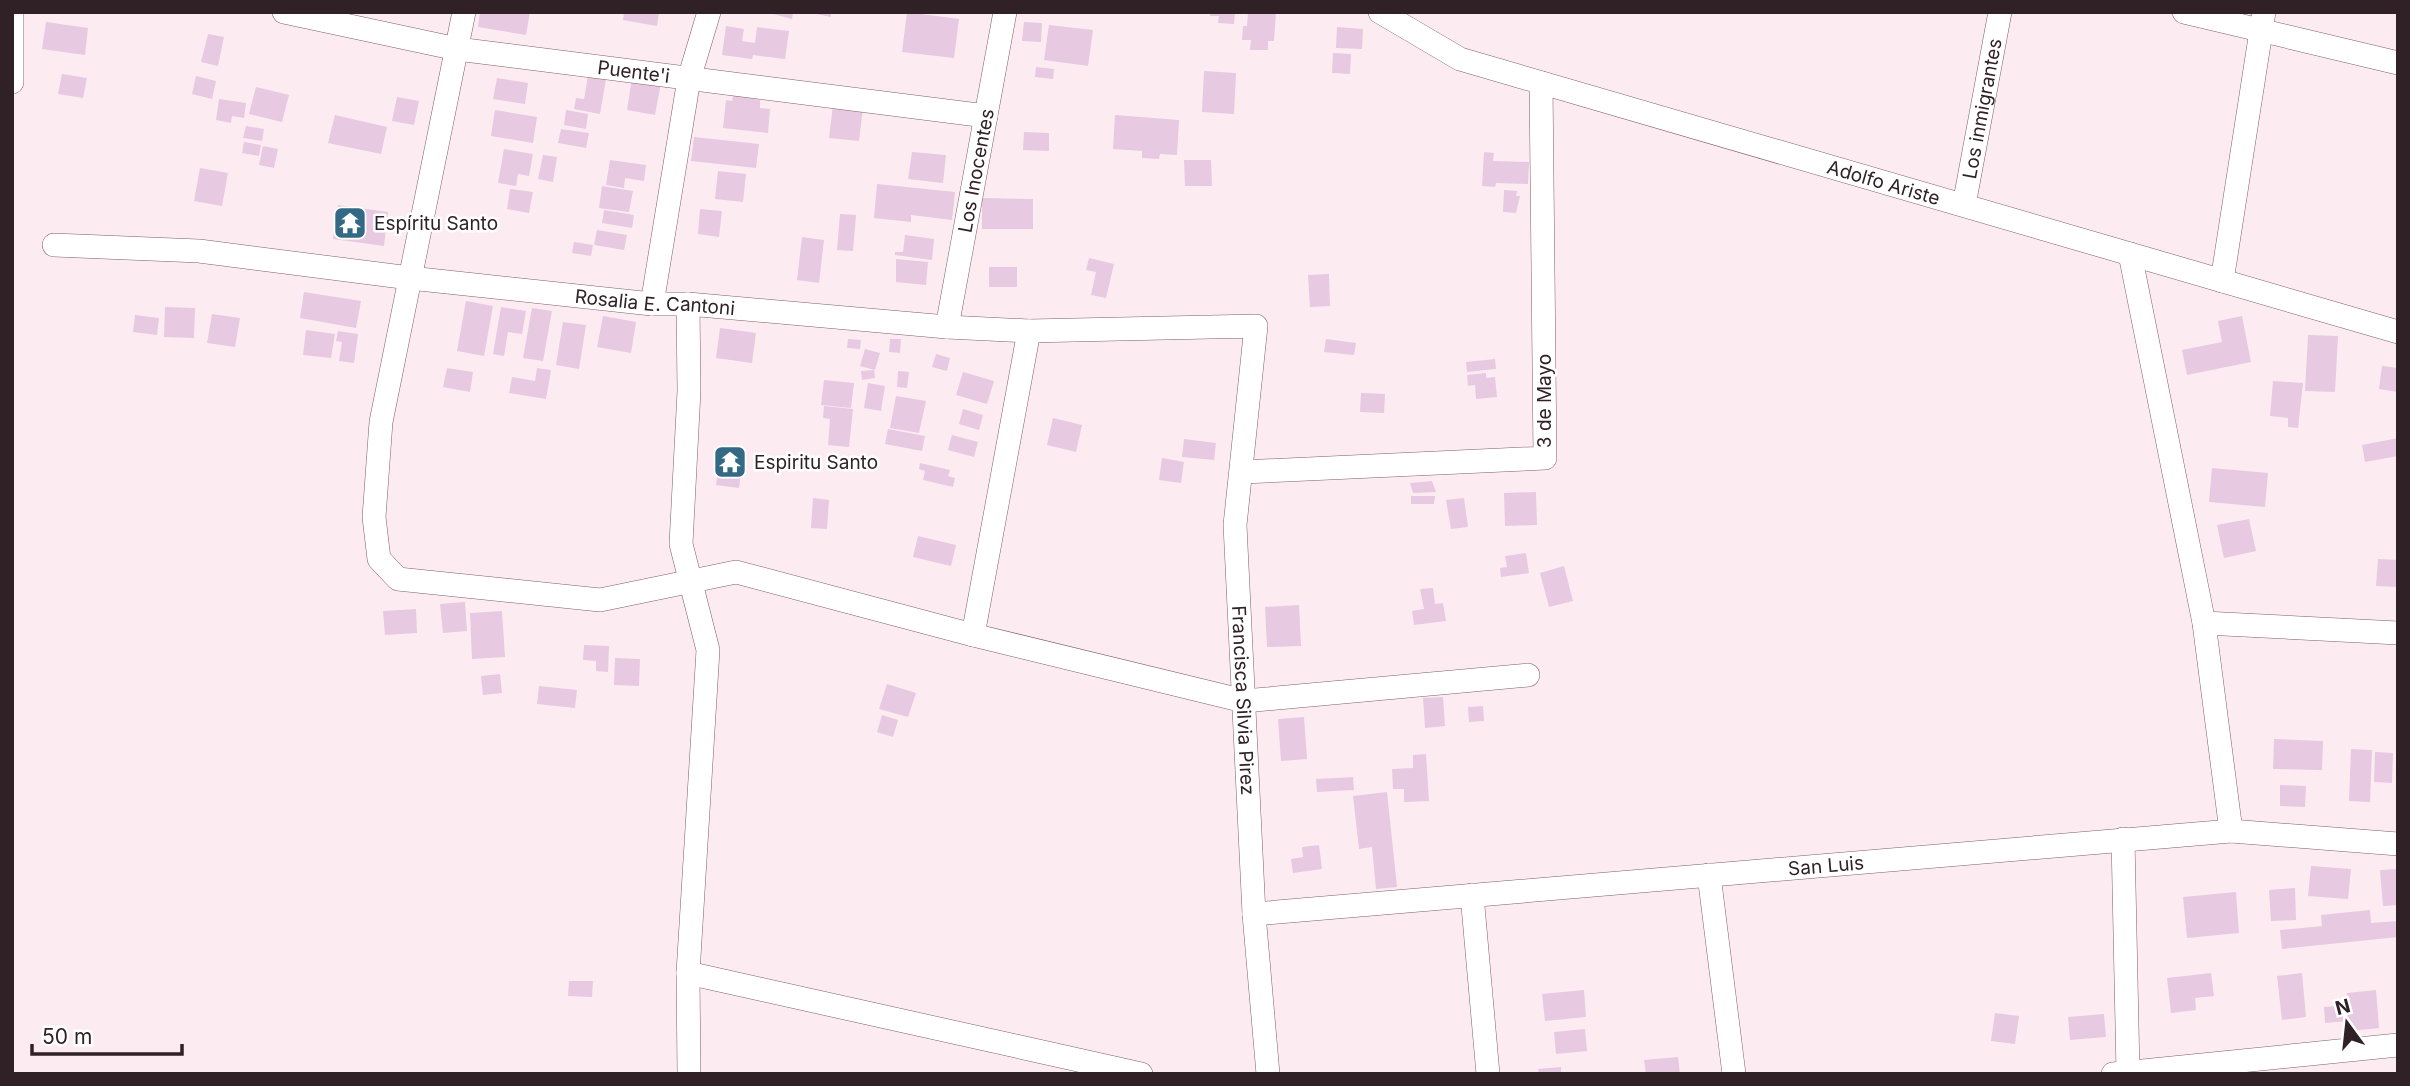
<svg xmlns="http://www.w3.org/2000/svg" width="2410" height="1086" viewBox="0 0 2410 1086" font-family="Inter,sans-serif">
<rect width="100%" height="100%" fill="#fcecf1"/>
<path fill="#e7c9e2" d="M480,12H530L526,35L478,27Z
M624,12H659L657,26L623,20Z
M766,12H793L792,19Z
M806,12H831V17Z
M907,12L959,19L954,58L902,52Z
M1210,12H1235L1234,24L1218,23L1219,16H1210Z
M1248,12H1276L1274,41H1268V50H1250L1251,40H1242L1243,26H1247Z
M46,22L88,28L85,55L42,49Z
M1024,22L1042,23L1041,42L1022,41Z
M1049,25L1093,30L1088,66L1044,60Z
M726,26L744,29L742,41L755,43L757,27L789,31L785,59L753,55L752,59L722,55Z
M1337,27L1363,29L1362,49L1336,48Z
M208,34L224,37L218,66L201,62Z
M1333,53L1351,54L1350,74L1332,73Z
M1036,67L1054,69L1053,79L1035,77Z
M1204,71L1236,73L1234,114L1202,112Z
M62,74L87,78L83,98L58,94Z
M196,76L216,81L212,99L192,94Z
M588,76L606,79L600,114L574,109L576,98L584,99Z
M497,78L528,83L525,104L493,99Z
M632,78L661,83L655,115L627,110Z
M256,87L289,95L282,122L249,114Z
M734,90L751,92L750,98L760,100V108L770,109L768,133L723,128L726,100L732,101Z
M397,97L419,101L414,125L392,121Z
M219,99L246,103L244,118L232,116L231,123L216,120Z
M833,105L863,108L859,141L829,138Z
M495,110L537,117L533,143L491,136Z
M566,110L588,114L586,129L564,125Z
M335,115L387,127L381,154L328,143Z
M1115,115L1179,120L1177,155L1160,154L1159,159L1142,158V151L1113,149Z
M246,126L264,129L262,141L243,138Z
M561,129L589,133L586,148L558,143Z
M1024,132L1049,133V151L1023,150Z
M694,137L759,144L756,168L691,161Z
M244,142L261,145L259,156L242,153Z
M263,146L278,149L274,168L259,165Z
M504,149L533,154L529,176L518,174L516,186L498,183Z
M912,152L946,155L943,183L908,179Z
M1484,152L1494,153L1493,161L1529,162L1528,184L1496,183L1495,187L1482,186Z
M543,155L557,157L553,182L538,179Z
M610,160L646,165L644,181L625,178L624,188L606,185Z
M1184,160H1211L1212,186H1185Z
M200,168L228,173L222,206L194,201Z
M718,171L746,174L743,202L715,199Z
M877,184L955,192L952,220L911,215V222L874,218Z
M602,186L633,191L629,212L599,208Z
M510,189L533,192L529,213L507,209Z
M1504,190L1517,191L1516,196H1520L1516,213L1503,212Z
M982,198L1033,199V229H982Z
M338,205L388,212L384,246L333,239Z
M700,209L722,211L719,237L698,234Z
M604,210L634,215L632,228L602,223Z
M840,214L856,215L853,251L837,250Z
M597,230L627,235L624,250L594,245Z
M905,235L934,239L932,260L895,255V252H903Z
M802,237L824,240L819,283L797,280Z
M574,242L593,245L591,256L572,253Z
M1089,258L1114,264L1106,298L1091,295L1096,272L1086,270Z
M896,259L928,262L926,285L896,282Z
M989,267H1017V287H989Z
M1329,274L1330,306L1310,307L1308,275Z
M304,292L361,301L356,328L300,318Z
M466,301L493,306L484,356L457,351Z
M165,307L195,308L194,338L164,337Z
M501,307L526,311L522,334L508,332L504,356L493,354Z
M532,308L552,311L543,361L523,358Z
M212,314L240,318L235,347L207,343Z
M135,315L159,318L157,335L133,332Z
M603,316L636,322L631,353L597,347Z
M2242,316L2251,362L2187,375L2182,350L2222,342L2218,321Z
M563,322L586,325L579,369L556,365Z
M720,328L756,333L752,363L716,358Z
M306,330L335,334L331,358L303,355Z
M338,331L358,334L354,363L339,361L342,342L336,341Z
M2308,335L2338,336L2335,392L2305,391Z
M848,339L861,340L860,349L847,348Z
M890,339H901L900,353L889,352Z
M1326,339L1356,343L1354,355L1324,352Z
M865,349L880,353L875,370L860,366Z
M936,354L950,358L947,371L932,367Z
M1495,359L1496,369L1467,372L1466,362Z
M2382,366L2398,368V392L2379,389Z
M447,368L473,372L470,392L443,387Z
M537,368L551,370L546,399L509,393L512,377L535,381Z
M874,370L875,378L862,380L861,371Z
M898,371L909,372L907,388L897,387Z
M963,372L994,381L987,404L956,395Z
M1486,373V378L1495,377L1497,397L1476,399L1475,385L1468,386L1467,375Z
M824,380L854,383L851,408L821,405Z
M2273,381L2303,383L2298,428L2288,427V418L2270,416Z
M868,383L885,386L881,411L864,408Z
M1361,393L1385,394L1384,413L1360,412Z
M896,396L926,401L919,433L890,428Z
M824,406L853,409L849,447L828,445L830,419L823,418Z
M963,409L983,415L979,430L959,424Z
M1053,418L1082,425L1076,452L1047,445Z
M888,429L925,436L922,451L885,444Z
M952,435L978,442L974,457L948,450Z
M2398,438V456L2365,462L2362,445Z
M1184,439L1216,443L1214,460L1182,457Z
M721,448L744,450L739,488L716,485Z
M1162,458L1184,462L1181,483L1159,480Z
M920,463L950,470L948,476L955,478L953,487L923,480L925,471L919,469Z
M2212,468L2268,473L2265,507L2209,502Z
M1432,481L1436,492L1413,493L1410,483Z
M1536,492L1537,525L1505,526L1504,493Z
M1411,496H1435L1434,504H1411Z
M813,498L829,500L827,529L811,528Z
M1464,498L1468,527L1451,529L1446,500Z
M2249,519L2256,551L2224,558L2217,525Z
M918,536L956,545L951,566L913,557Z
M1526,553L1529,573L1501,577L1500,568L1507,567L1505,556Z
M2378,559L2398,560V587L2376,586Z
M1564,566L1573,601L1549,607L1540,573Z
M1433,588L1435,604L1443,603L1446,621L1414,625L1412,611L1424,609L1420,589Z
M465,602L467,631L443,633L440,604Z
M1299,605L1301,646L1267,647L1265,607Z
M416,609L417,633L385,635L383,611Z
M502,611L505,657L472,659L470,613Z
M584,645L609,646L608,672L596,671V661L583,660Z
M615,658L640,659L639,686L614,685Z
M500,674L502,693L483,695L481,676Z
M887,684L916,693L908,717L879,709Z
M539,686L577,690L575,708L537,704Z
M1443,697L1445,726L1425,728L1423,698Z
M1483,706L1484,721L1469,722L1468,707Z
M882,715L898,720L893,737L877,732Z
M1304,717L1307,759L1281,761L1278,719Z
M2274,739L2323,741L2322,770L2273,769Z
M2351,749L2372,750L2370,802L2349,801Z
M2375,752L2393,753L2392,783L2374,782Z
M1426,754L1429,801L1404,802V789H1393L1392,769L1413,768V755Z
M1353,777L1354,790L1317,792L1316,779Z
M2280,785L2306,786L2305,807L2280,806Z
M1387,792L1397,887L1376,889L1372,847L1359,849L1353,796Z
M1319,845L1322,869L1293,873L1291,859L1303,857L1302,847Z
M2311,866L2351,869L2348,899L2308,896Z
M2398,869V905L2383,906L2380,870Z
M2295,888L2296,920L2271,921L2269,890Z
M2236,892L2239,933L2187,938L2183,897Z
M2370,910L2371,923L2398,921V937L2282,949L2280,930L2322,926L2321,915Z
M2211,973L2214,996L2195,998L2196,1010L2171,1013L2167,978Z
M2302,973L2306,1017L2282,1020L2277,976Z
M569,981H593L592,997L568,996Z
M1584,990L1586,1017L1545,1021L1542,994Z
M2376,990L2379,1028L2350,1031L2349,1021L2325,1023L2324,1007L2348,1005L2347,993Z
M1995,1013L2019,1016L2015,1044L1991,1041Z
M2104,1014L2106,1037L2070,1040L2068,1017Z
M1585,1029L1587,1051L1556,1054L1554,1032Z
M1678,1057L1680,1074H1646L1644,1060Z
M1561,1067V1074H1539L1538,1069Z"/>
<g fill="none" stroke-linecap="round" stroke-linejoin="round">
<defs>
<g id="minor">
<path id="s1" d="M284,12L457,49L986,116"/>
<path d="M464,12L381,422L374,517L379,559L398,579L600,600L736,572L973,635L1244,701L1528,675"/>
<path id="s2" d="M1380,12L1460,59L2398,332"/>
<path d="M2184,12L2398,63"/>
<path d="M12,82V12"/>
<path id="s3" d="M1964,205L2000,12"/>
<path id="s4" d="M54,245L199,251L410,278L652,304H688L947,327L1029,331L1256,326L1235,525L1254,914L1268,1074"/>
<path d="M2130,254L2204,623L2231,831"/>
<path d="M2222,281L2264,12"/>
<path d="M652,304L689,79L709,12"/>
<path d="M688,304L689,391L681,544L708,650L688,973L689,1074"/>
<path id="s5" d="M947,327L1005,12"/>
<path d="M1242,472L1545,458L1541,83"/>
<path d="M2204,623L2398,633"/>
<path d="M973,635L1029,331"/>
<path d="M2123,839L2128,1072"/>
<path d="M1709,875L1734,1074"/>
<path d="M1472,895L1488,1074"/>
<path id="s6" d="M1254,914L2231,831L2398,844"/>
<path d="M688,973L1141,1074"/>
<path d="M2113,1074L2398,1045"/>
</g>
</defs>
<use href="#minor" stroke="#805e6a" stroke-width="24"/>
<use href="#minor" stroke="#fff" stroke-width="23"/>
</g>
<defs>
<symbol id="temple-square" viewBox="-11 -11 22 22"><rect x="-9" y="-9" width="18" height="18" rx="4" fill="#336985" stroke="#fff"/><path d="M0-6L5-2H3V0L6.5 2.5H4V6H1.5V3h-3V6H-4V2.5H-6.5L-3 0V-2H-5Z" fill="#fff"/></symbol>
</defs>
<g fill-rule="evenodd">
<use href="#temple-square" x="331" y="204" width="38" height="38"/>
<use href="#temple-square" x="711" y="443" width="38" height="38"/>
</g>
<g text-anchor="middle" dominant-baseline="central" stroke-width="5" stroke-linejoin="round" paint-order="stroke">
<g font-size="19" fill="#2f2126" stroke="#fff">
<text stroke="none"><textPath href="#s1" startOffset="355">Puente'i</textPath></text>
<text stroke="none"><textPath href="#s3" startOffset="98">Los inmigrantes</textPath></text>
<text stroke="none"><textPath href="#s5" startOffset="159">Los Inocentes</textPath></text>
<text stroke="none"><textPath href="#s2" startOffset="534">Adolfo Ariste</textPath></text>
<text stroke="none"><textPath href="#s4" startOffset="604">Rosalia E. Cantoni</textPath></text>
<text transform="translate(1544 401) rotate(-90)">3 de Mayo</text>
<text stroke="none"><textPath href="#s4" startOffset="1582">Francisca Silvia Pirez</textPath></text>
<text stroke="none"><textPath href="#s6" startOffset="574">San Luis</textPath></text>
</g>
<g font-size="19" fill="#2f2126" stroke="#fff" text-anchor="start">
<text x="374" y="223">Espíritu Santo</text>
<text x="754" y="462">Espiritu Santo</text>
</g>
</g>
<rect width="2410" height="1086" fill="none" stroke="#2f2126" stroke-width="28"/>
<g transform="translate(2347 1023) rotate(345)" stroke="#ffffff" stroke-width="5" paint-order="stroke">
<path d="M0-5L12 26L0 18L-12 26Z" fill="#2f2126"/>
<text y="-10" font-size="19" font-weight="bold" text-anchor="middle" fill="#2f2126">N</text>
</g>
<path d="M32 1044v10h150v-10" fill="none" stroke="#2f2126" stroke-width="3.5"/>
<text x="42" y="1044" font-size="21" fill="#2f2126" stroke="#ffffff" stroke-width="5" paint-order="stroke">50 m</text>
</svg>
